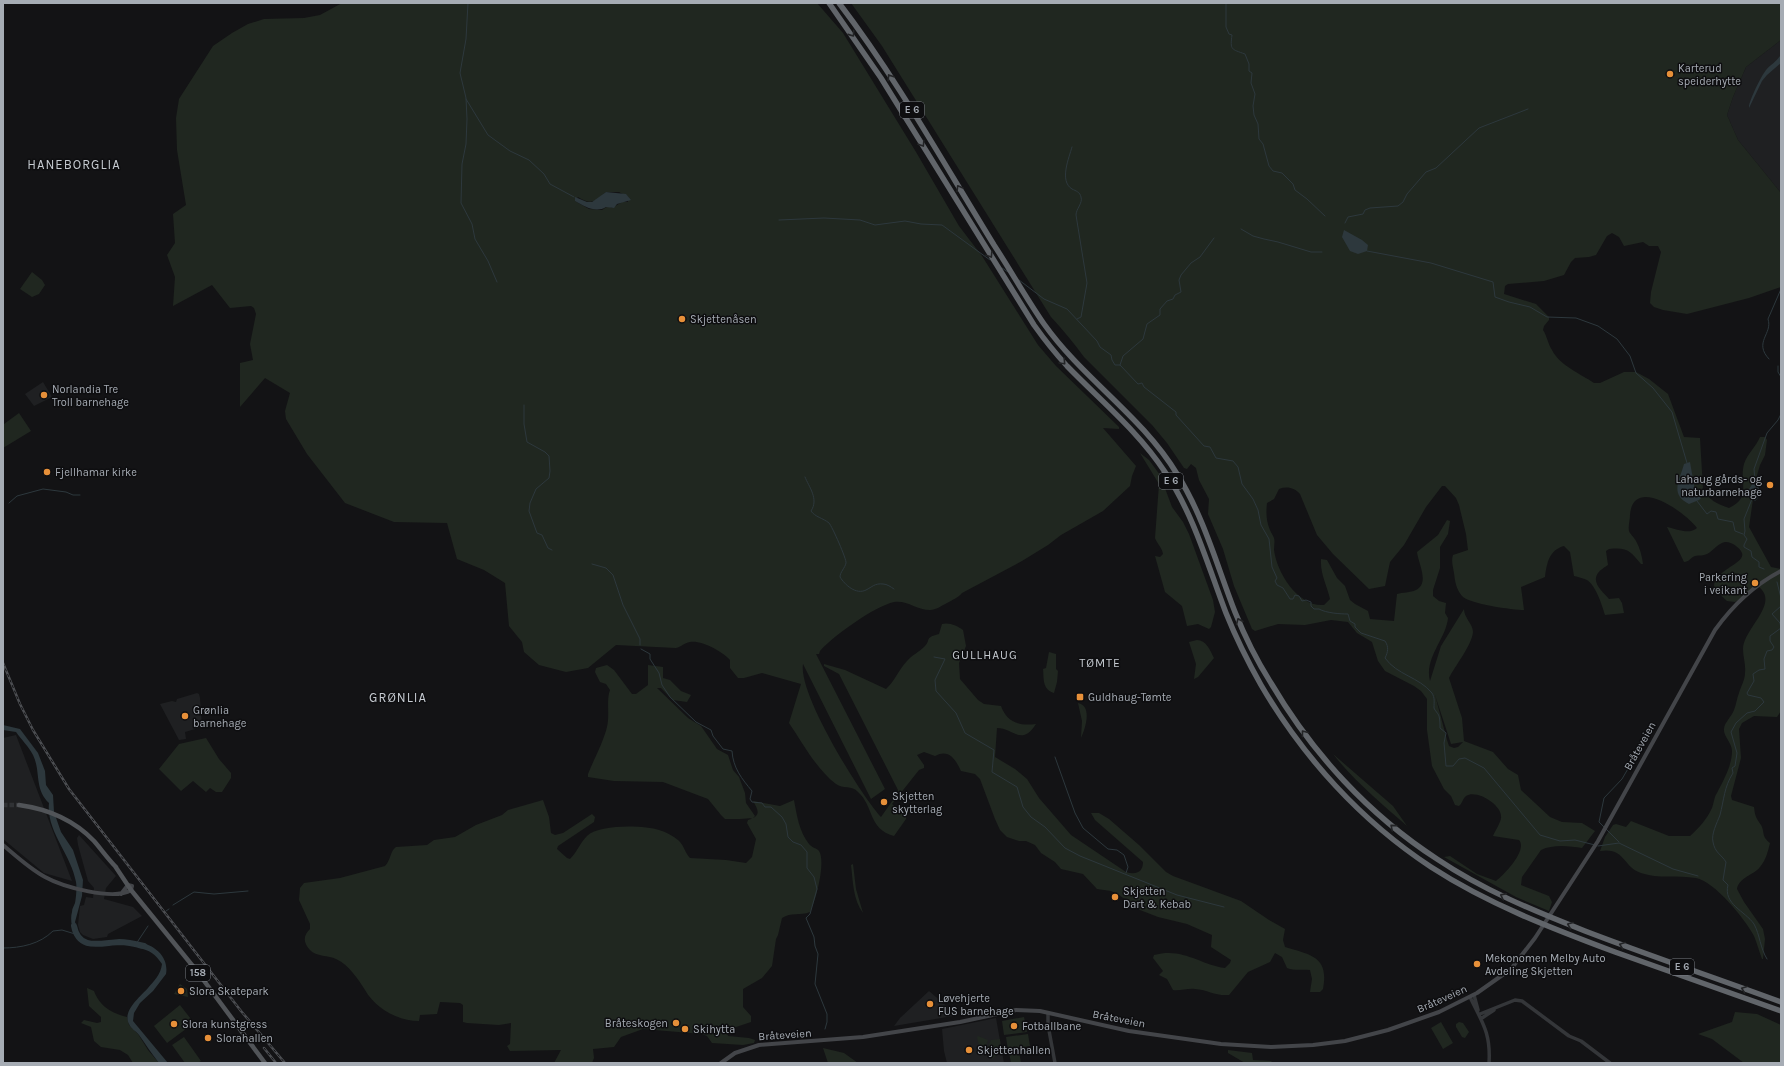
<svg xmlns="http://www.w3.org/2000/svg" width="1784" height="1066" viewBox="0 0 1784 1066" font-family="Karla,sans-serif">
<rect width="100%" height="100%" fill="#131315"/>
<path fill="#1f2022" d="M1781,40V193L1738,140L1727,115L1733,97L1746,67Z
M43,382L52,397L34,406L25,394Z
M197,693L199,694L200,698L202,727L185,732L186,739L179,740L160,704L172,701L176,702L177,699Z
M16,735L72,881L44,873L3,839V738Z
M79,835L116,876L106,888L104,899L133,907L142,916L108,934L107,937L93,939L83,935L80,932L78,925L80,906L84,905L86,897L93,898L94,888L88,881L78,845L77,838Z
M929,991L950,1009L953,1012V1016L894,1026L900,1018Z
M996,1018L1004,1063H947L944,1051L942,1029Z"/>
<path fill="#202720" fill-rule="evenodd" d="M342,3H817L843,33L916,152L959,226L982,256L1038,345L1056,366L1119,427V429L1103,428L1136,466L1132,476L1130,486L1103,511L1061,535L1048,545L1022,561L962,593C958,598 952,600 947,603C941,606 936,610 930,610C917,610 907,600 894,602C875,606 833,636 820,651L819,654H816L885,789L871,799L803,664C798,694 860,794 881,817L895,797L898,790L839,674L824,666V664L845,670L886,689C895,681 899,669 907,661C912,655 919,652 924,647C932,640 923,638 939,634L942,624C949,622 958,626 963,630L966,646L959,663L960,679L978,700L984,704L1001,706C1007,723 1020,726 1036,724C1021,747 1014,728 997,728L995,757L1015,769L1027,779L1039,798L1071,835L1126,872C1135,875 1143,873 1143,862L1095,820L1091,813H1099L1109,819L1139,845L1166,872L1173,876L1241,901L1269,920L1285,929L1283,940L1285,947C1312,955 1329,957 1323,989L1320,992H1310L1312,979L1310,970C1302,969 1295,971 1287,968L1282,957L1275,953L1270,962L1248,972L1229,995C1215,996 1208,990 1195,989C1188,988 1180,991 1173,990L1167,979L1159,975L1163,971L1153,958L1154,955C1182,947 1199,964 1225,968L1230,963L1231,960L1211,947L1212,935L1187,924L1158,917L1140,910L1119,895L1111,891L1097,889L1083,874L1061,869L1055,862L1041,853L1035,845L1026,841H1019L1007,837L1000,830L995,819L980,779L975,774L961,771C956,760 949,748 935,756L924,752L917,755L924,765V768L919,770L892,804L906,815V819L894,836C868,829 874,806 858,792C852,785 843,789 836,784C817,770 802,742 789,723L801,684L762,673L744,678H738L730,668V660C723,652 702,640 690,642C684,643 681,647 676,648L616,645L588,668L566,672L539,665L524,652L522,642L509,626L505,583L484,570L457,559L447,523L394,522L345,503L307,454L286,419L285,411L290,393L265,378L240,407V363L253,360L250,344L256,314L254,308L251,306L230,308L212,285L173,306L175,277L167,255L175,243L173,214L186,205L177,150L176,118L179,99L213,46L232,33L248,24L264,19L304,18L320,15ZM606,192H619L628,197V202H622L612,208L608,206L602,210L589,209L575,201L578,197C592,206 595,201 606,192Z
M851,3H1781V40L1746,67L1733,97L1727,115L1738,140L1781,193V287L1749,298L1687,314L1663,310L1654,307L1650,303L1651,292L1661,252L1658,246H1649L1643,242L1624,246L1619,237L1612,233L1607,236L1596,255L1589,257L1575,258L1571,262L1564,275L1544,281L1508,284L1505,286L1504,294L1536,304L1549,317V320L1544,326L1543,330C1547,336 1548,344 1552,350C1559,365 1581,374 1594,383H1600L1624,372H1636L1649,379L1668,394L1684,437L1700,438L1703,489C1708,500 1718,504 1729,508C1752,497 1739,483 1744,464C1747,454 1756,447 1760,437H1765L1767,440L1765,455L1760,465L1756,479L1749,527L1771,567L1781,569V711L1777,717L1754,716L1742,723L1739,729L1741,758L1731,796L1732,800L1754,807C1755,816 1756,818 1761,825C1765,832 1761,836 1770,843C1768,851 1766,860 1760,867C1754,875 1739,877 1737,889L1744,902L1763,929L1765,939L1763,959H1762C1759,951 1757,943 1754,936C1745,919 1714,881 1696,878C1678,875 1658,879 1641,873C1623,867 1625,847 1600,851L1605,837L1613,825L1616,824L1626,827L1631,821L1669,836H1690C1699,828 1707,819 1712,808C1714,803 1714,797 1717,793C1723,781 1732,766 1732,751C1732,743 1723,736 1724,729C1724,723 1732,716 1734,710C1736,705 1737,698 1739,693C1741,686 1745,680 1745,673C1746,665 1743,657 1743,649C1743,629 1780,604 1759,587L1735,602L1727,601L1714,589C1712,570 1746,564 1742,553C1740,547 1730,541 1725,542C1718,543 1713,551 1707,554C1703,556 1699,555 1695,556C1690,558 1689,562 1684,562L1667,527C1677,529 1689,535 1697,528C1685,512 1633,475 1630,515C1630,520 1628,526 1629,531C1630,534 1634,537 1636,541C1640,548 1642,556 1643,564H1641C1630,551 1628,547 1609,549L1606,551L1608,565C1605,567 1600,570 1598,573C1591,583 1603,592 1609,599L1619,598L1622,603L1624,613L1605,615C1602,605 1596,586 1587,580C1583,578 1578,577 1574,576L1570,552L1564,546C1549,550 1547,563 1545,577L1521,587L1524,610C1513,610 1469,604 1462,596C1456,589 1455,581 1454,573C1453,566 1451,561 1453,555L1468,550L1466,534L1459,505L1456,498L1445,486H1442L1426,507L1404,545L1390,562L1385,586L1369,589L1333,554L1317,535L1300,494C1295,488 1287,486 1279,489L1274,499L1267,503C1266,512 1266,521 1270,530C1271,533 1273,535 1274,538C1275,542 1274,546 1274,550C1277,573 1298,607 1324,605L1330,599C1327,585 1320,574 1321,559L1327,560L1337,578L1345,586L1350,600L1355,604L1368,611L1370,619L1394,621L1397,594C1403,592 1410,593 1416,590C1430,583 1418,563 1417,552L1438,535L1447,520L1450,521L1448,534L1440,547V568L1433,590V596L1439,601L1446,603L1445,613L1448,618C1446,639 1424,658 1430,681L1441,646L1464,609C1464,618 1473,624 1473,632C1472,645 1455,666 1449,678L1462,718L1464,741L1493,752L1508,769L1518,775L1521,790L1550,817L1562,822L1582,823L1595,831L1582,848C1570,846 1553,844 1541,850L1522,877L1521,885L1549,896L1552,902L1549,911L1516,897L1444,857L1450,856L1477,874L1496,881C1504,875 1528,850 1519,840L1493,836C1495,831 1502,821 1501,816C1501,805 1477,789 1466,796C1463,798 1462,804 1459,806L1455,805L1451,796L1444,789L1432,766L1427,730V699L1421,691L1414,686L1385,671L1378,661L1372,642L1357,633L1348,622L1331,620L1305,625L1278,624L1255,631L1252,629L1234,586L1223,549L1208,514L1209,499L1199,480L1196,468L1191,464L1187,469L1184,468L1167,443L1152,425L1084,357C1074,343 1063,330 1051,317L882,46ZM1435,695L1451,744L1463,742L1458,747L1454,748L1449,746L1447,740Z
M32,272L42,280L45,285L39,294L32,297L20,289Z
M19,413L31,431L3,448L4,424Z
M1140,453L1149,460L1160,475L1172,507L1183,522L1189,534L1213,600L1215,612L1211,627L1209,629L1198,624L1187,626L1182,606L1165,592L1155,556L1160,557L1163,554C1162,547 1157,544 1155,538L1159,484Z
M1197,640C1206,640 1210,650 1214,658L1198,677L1194,679L1196,664L1189,642Z
M1049,652L1056,654V669L1058,671L1057,682L1054,693C1042,689 1044,679 1043,669L1046,668Z
M607,665L614,670L632,694H636L648,685V665L663,667V678L670,680L681,691L691,695L687,702L673,700L661,688H657L688,718L701,726L717,749L728,755L733,770L739,777L745,793L746,803L755,816L753,818L740,819H725L721,815L708,799L663,782L614,781L588,777V774C594,759 603,743 607,727C610,714 606,701 610,690L606,684L600,682L595,672L596,668Z
M1078,703C1093,706 1085,729 1081,738L1082,721Z
M206,738L219,759L231,773V778L222,792H216L210,788L206,792L193,781L181,791L159,769L179,744Z
M1333,754L1393,806L1407,826C1381,803 1355,782 1333,754Z
M543,800L549,817L551,833L555,835L563,833L592,814L595,817L594,822L558,846L557,849L567,858L570,859C577,852 580,843 587,836C599,824 644,825 659,830C666,832 673,836 678,840C684,845 685,853 690,858L726,860L746,863L752,857L756,839L747,823L748,820C761,816 759,811 753,801L780,806L794,800C797,816 799,831 809,844C812,848 817,848 819,851C826,862 816,900 810,912C800,916 791,912 782,918L778,935L776,939L772,966L762,978L743,989V1007L751,1016V1022L727,1030L728,1036L749,1038L755,1040L754,1043L743,1045L712,1043L707,1036L702,1034L643,1029L621,1037L614,1047L593,1049L594,1058L592,1063H554L561,1050L510,1051L507,1046L510,1044L511,1023L499,1025L467,1023L463,1022V1005L460,1003L440,1002L437,1014L420,1015L419,1021C398,1021 375,1008 365,990C358,979 349,965 336,959C329,955 316,957 310,950C303,942 303,936 310,929V924L299,900L300,888L304,883L340,878L385,866C391,860 390,851 396,847L427,845L434,840L455,837L476,825L502,815L508,810Z
M853,864L856,889L863,913C853,900 853,881 851,865Z
M180,984L187,989L188,997L174,994Z
M87,988L94,991C100,1007 112,1013 127,1017L129,1025L138,1034L148,1050L159,1063H133L128,1055L120,1050L101,1047L94,1041L91,1027L81,1023L84,1020L97,1023L101,1022V1017L89,1006Z
M180,1005L194,1023L167,1043L154,1026Z
M1735,1012L1757,1014L1781,1025V1063H1744L1712,1039L1698,1034L1732,1022Z
M1024,1017L1027,1032L1004,1035L1002,1021Z
M1441,1022L1453,1043L1443,1049L1431,1028Z
M1459,1022L1463,1023L1469,1032L1465,1038L1462,1037L1456,1027V1024Z
M1028,1034L1030,1046L1008,1050L1006,1037Z
M978,1036L988,1040L983,1054H981L977,1037Z
M184,1037L201,1061L198,1063H185L172,1045Z
M1000,1039L1001,1052L992,1059L985,1054L991,1040Z
M823,1048L844,1053L858,1063H828Z
M1228,1050L1252,1053L1253,1060L1271,1061L1273,1063H1245L1228,1053Z
M1019,1051L1021,1063H1011L1009,1053Z"/>
<path fill="#2d383d" d="M1780,56L1781,63L1767,75L1762,81L1749,108C1748,102 1762,75 1766,70C1770,65 1776,62 1780,56Z
M606,192L626,194L631,200L617,204L614,208L606,207C596,213 585,207 575,201V197L587,202H592Z
M1344,230L1362,240L1368,245L1367,251L1358,254L1350,251L1342,237Z
M1690,462L1695,491L1701,498L1699,500L1689,504C1669,494 1680,480 1684,464Z
M1754,481H1755C1760,489 1763,494 1755,501L1748,497V491Z
M3,725L20,729L38,753L45,771L46,785L53,795L54,812L61,832L73,850L83,880L82,896L75,922L78,933H73C72,926 70,919 72,912C72,908 74,906 75,903C76,898 77,887 76,882C71,854 46,831 49,803C34,789 41,771 33,755C29,747 21,739 16,732L3,730Z
M142,943C156,946 169,958 166,974L153,991L140,1003L134,1013L133,1021L168,1063H159C152,1054 146,1045 139,1035C136,1031 131,1029 129,1024C122,1011 140,997 148,988C154,981 161,974 162,964C155,954 150,950 138,948L136,944Z"/>
<g fill="none" stroke-linecap="round" stroke-linejoin="round">
<path stroke="#2d383d" stroke-width="1" d="M468,3L466,39L460,73L466,98L467,119L466,144L462,164L461,203L472,224L475,239L488,261L497,282
M1226,3V27L1229,34L1232,35C1230,50 1231,49 1245,54L1249,64V71L1252,73L1251,83L1255,94L1253,106L1254,115L1258,124L1259,139L1263,144L1269,166L1273,171L1282,173L1293,184L1295,190L1307,199L1325,216
M466,99L488,135L510,151L529,160L544,174L550,184L574,197
M1072,147C1069,158 1059,181 1072,189C1076,191 1080,192 1081,197C1083,203 1076,209 1076,215L1087,283L1081,317L1077,319
M779,220L824,218L860,220L875,225L905,221L921,224L942,225L990,260
M1345,223L1348,217L1363,214L1365,210L1370,208L1398,206L1403,202L1407,194L1426,172L1436,168L1479,128L1528,109
M1241,229L1253,236L1264,239L1278,242L1311,252H1322
M1367,251L1431,263L1493,282L1495,297L1509,302L1530,307L1547,317L1576,318L1598,326L1617,339L1630,356L1636,373L1653,388L1672,412L1687,463
M1002,268L1008,272
M1019,280L1044,299L1067,309L1097,341L1100,347L1111,355L1112,360L1115,365H1120L1138,384L1142,383L1144,387L1176,412V415L1204,446L1210,447L1216,458L1233,461L1238,467L1242,484L1253,499L1258,510L1261,525L1269,539L1272,567L1277,578L1275,581L1277,585L1283,588L1290,599H1293L1295,595L1299,596L1302,601L1306,600L1311,602V606L1314,609H1319C1326,613 1340,614 1348,614L1350,621L1355,624V627L1361,633L1385,641C1389,647 1388,652 1385,658C1397,675 1419,677 1432,693C1435,698 1434,702 1434,708C1435,711 1438,713 1439,716C1440,720 1440,724 1440,728L1446,733L1444,743L1446,766H1453L1459,759L1465,758L1484,768L1540,835L1560,841L1575,840L1595,845
M1769,359C1753,342 1773,334 1768,319L1781,289
M1120,365L1123,356L1143,339L1147,324L1160,315V309L1167,301L1173,299L1175,295L1181,292L1179,280L1181,275L1191,263L1200,257L1214,238
M1778,366V372L1781,377
M524,405V424L527,442L545,452L549,456L550,471L549,478L536,489L530,503L529,511L537,533L542,535L548,548L552,550
M805,477C809,487 819,499 811,511C815,517 823,518 829,523C832,526 847,560 846,563C845,568 840,572 840,577C845,585 856,595 866,590C872,587 875,583 883,584C887,584 891,587 894,589
M1755,481L1754,469L1767,433L1778,420L1781,414
M1752,499L1744,519L1745,531L1744,535L1747,539L1744,545V547L1751,551L1752,557L1759,562V567L1764,569
M1697,501L1707,514L1711,511L1716,512L1718,519L1733,522L1735,531L1743,534
M9,503L17,496L43,489L66,492L73,495H80
M592,564L606,568L613,575L623,605L640,639V645
M1777,582L1781,598
M641,649L650,654V659L659,673L662,685L670,697L696,722L711,730L713,736L723,749L732,751C733,768 742,779 752,791L750,799L752,802L762,803L765,807H771L782,817L786,824L788,837L793,842L801,845L807,852V868L814,877L817,889L810,914L806,918L814,937L815,946L818,954L815,984L827,1014V1022L825,1029
M934,657L945,659L935,680L936,691L956,713L965,733L994,750L992,772L1017,787L1023,807L1031,817L1045,827L1065,848L1080,856L1177,895L1224,907
M1055,757L1075,813L1083,828L1108,849L1117,850L1124,855L1128,867L1126,873
M1604,827L1599,822L1604,798L1622,779L1636,755L1639,743
M1606,829L1619,842
M1598,846L1619,843L1673,869L1698,876
M173,905L194,892L214,894L248,891
M166,911L169,909
M136,944L148,926
M3,948C21,948 40,944 53,931L62,930L75,934
M1767,959C1760,948 1760,935 1754,924C1745,911 1723,904 1728,885L1723,880L1726,862C1721,854 1715,853 1713,842C1711,834 1717,823 1720,815C1724,800 1724,787 1733,773L1732,768L1735,766L1737,753L1731,732L1736,723L1747,713L1755,711L1764,702L1761,698L1748,695L1747,693L1754,681L1753,674L1759,670L1765,669L1764,659L1767,651L1772,650L1774,647L1770,641V636L1781,628L1780,623L1772,614L1781,606"/>
<path stroke="#2d383d" stroke-width="6" d="M74,926C79,951 100,943 119,942C127,942 136,944 144,946"/>
<path stroke="#303235" stroke-width="4.5" stroke-dasharray="4.5 2" stroke-linecap="butt" d="M3,805H19"/>
<path stroke="#343639" stroke-width="3.5" d="M1474,995L1478,1010
M1470,997C1482,1022 1491,1033 1489,1063
M1048,1013V1025L1055,1063
M1480,1014L1515,1000L1522,1001L1569,1036L1581,1041L1610,1063
M1482,1018L1494,1010"/>
<path stroke="#434549" stroke-width="4" d="M3,845C16,856 30,869 45,877C63,887 114,901 131,890L132,886L128,885L121,894
M721,1063L735,1053L759,1045L863,1037L960,1022L1016,1010L1040,1011L1129,1031L1221,1044L1271,1047L1313,1045L1345,1041L1388,1030L1439,1012L1477,993L1511,969L1535,938L1598,841L1715,630C1733,605 1754,585 1781,571"/>
<path stroke="#515458" stroke-width="4.5" d="M19,805C48,809 73,819 94,841C101,849 108,859 116,867
M115,866L131,890L196,970L265,1063"/>
<path stroke="#61656a" stroke-width="5.5" d="M829,3L881,78L1034,325C1044,339 1055,353 1067,366C1101,401 1138,431 1165,472C1194,515 1208,566 1226,613C1236,638 1248,662 1261,685C1303,757 1361,821 1431,867C1488,904 1551,928 1615,952C1670,972 1726,991 1781,1011
M839,3C897,79 944,164 994,245C1011,271 1026,298 1044,324C1083,379 1142,416 1177,474C1204,517 1217,566 1235,612C1245,637 1257,661 1271,683C1312,753 1369,815 1437,859C1483,890 1534,911 1585,931C1650,956 1716,978 1781,1002"/>
<defs>
<path id="rail" d="M3,663L20,704L33,730L69,789L241,1011L285,1063
M264,1048L276,1063"/>
</defs>
<use href="#rail" stroke="#4c4e52" stroke-width="2.5"/>
<use href="#rail" stroke="#0e0e10" stroke-width="1" stroke-dasharray="3" stroke-linecap="butt"/>
</g>
<defs><path id="oneway-chevron" d="M-2-3.5L2.5 0L-2 3.5" fill="none" stroke-width="1.6" stroke-linecap="round" stroke-linejoin="round"/></defs>
<g stroke="#232426">
<use href="#oneway-chevron" transform="translate(852 34) rotate(55)"/>
<use href="#oneway-chevron" transform="translate(890 77) rotate(-123)"/>
<use href="#oneway-chevron" transform="translate(922 144) rotate(58)"/>
<use href="#oneway-chevron" transform="translate(959 188) rotate(-121)"/>
<use href="#oneway-chevron" transform="translate(990 255) rotate(58)"/>
<use href="#oneway-chevron" transform="translate(1063 362) rotate(47)"/>
<use href="#oneway-chevron" transform="translate(1239 621) rotate(-113)"/>
<use href="#oneway-chevron" transform="translate(1304 733) rotate(-127)"/>
<use href="#oneway-chevron" transform="translate(1393 827) rotate(-140)"/>
<use href="#oneway-chevron" transform="translate(1503 896) rotate(-154)"/>
<use href="#oneway-chevron" transform="translate(1570 925) rotate(-159)"/>
<use href="#oneway-chevron" transform="translate(1622 945) rotate(-160)"/>
<use href="#oneway-chevron" transform="translate(1744 989) rotate(-160)"/>
</g>
<g fill="#e79039" stroke="#0e0e10" stroke-width="1.5">
<circle cx="1670" cy="74" r="4"/>
<circle cx="682" cy="319" r="4"/>
<circle cx="44" cy="395" r="4"/>
<circle cx="47" cy="472" r="4"/>
<circle cx="1770" cy="485" r="4"/>
<circle cx="1755" cy="583" r="4"/>
<rect x="1076" y="693" width="8" height="8" rx="2"/>
<circle cx="185" cy="716" r="4"/>
<circle cx="884" cy="802" r="4"/>
<circle cx="1115" cy="897" r="4"/>
<circle cx="1477" cy="964" r="4"/>
<circle cx="181" cy="991" r="4"/>
<circle cx="930" cy="1004" r="4"/>
<circle cx="676" cy="1023" r="4"/>
<circle cx="174" cy="1024" r="4"/>
<circle cx="1014" cy="1026" r="4"/>
<circle cx="685" cy="1029" r="4"/>
<circle cx="208" cy="1038" r="4"/>
<circle cx="969" cy="1050" r="4"/>
</g>
<g text-anchor="middle" dominant-baseline="central" stroke-width="3" stroke-linejoin="round" paint-order="stroke">
<g fill="#0e0e10" stroke="#787d83" stroke-width="1">
<rect x="900" y="102" width="24" height="16" rx="3"/>
<rect x="1159" y="473" width="24" height="16" rx="3"/>
<rect x="1670" y="959" width="24" height="16" rx="3"/>
<rect x="186" y="965" width="24" height="16" rx="3"/>
</g>
<g font-size="10" font-weight="bold" fill="#a6acb4">
<text x="912" y="110">E 6</text>
<text x="1171" y="481">E 6</text>
<text x="1682" y="967">E 6</text>
<text x="198" y="973">158</text>
</g>
<g font-size="11" fill="#a6acb4" stroke="#0e0e10" text-anchor="start">
<text x="1678" y="68">Karterud<tspan x="1678" dy="13">speiderhytte</tspan></text>
<text x="690" y="319">Skjettenåsen</text>
<text x="52" y="389">Norlandia Tre<tspan x="52" dy="13">Troll barnehage</tspan></text>
<text x="55" y="472">Fjellhamar kirke</text>
<text x="1762" y="479" text-anchor="end">Lahaug gårds- og<tspan x="1762" dy="13">naturbarnehage</tspan></text>
<text x="1747" y="577" text-anchor="end">Parkering<tspan x="1747" dy="13">i veikant</tspan></text>
<text x="1088" y="697">Guldhaug-Tømte</text>
<text x="193" y="710">Grønlia<tspan x="193" dy="13">barnehage</tspan></text>
<text x="892" y="796">Skjetten<tspan x="892" dy="13">skytterlag</tspan></text>
<text x="1123" y="891">Skjetten<tspan x="1123" dy="13">Dart &amp; Kebab</tspan></text>
<text x="1485" y="958">Mekonomen Melby Auto<tspan x="1485" dy="13">Avdeling Skjetten</tspan></text>
<text x="189" y="991">Slora Skatepark</text>
<text x="938" y="998">Løvehjerte<tspan x="938" dy="13">FUS barnehage</tspan></text>
<text x="668" y="1023" text-anchor="end">Bråteskogen</text>
<text x="182" y="1024">Slora kunstgress</text>
<text x="1022" y="1026">Fotballbane</text>
<text x="693" y="1029">Skihytta</text>
<text x="216" y="1038">Slorahallen</text>
<text x="977" y="1050">Skjettenhallen</text>
</g>
<g font-size="11" fill="#a6acb4" stroke="#0e0e10">
<text transform="translate(1640 746) rotate(-61)">Bråteveien</text>
<text transform="translate(1442 999) rotate(-24)">Bråteveien</text>
<text transform="translate(1119 1019) rotate(11)">Bråteveien</text>
<text transform="translate(785 1035) rotate(-4)">Bråteveien</text>
</g>
<g font-size="12" letter-spacing="1" fill="#c6cbd1" stroke="#0e0e10">
<text x="985" y="655">GULLHAUG</text>
<text x="1100" y="663">TØMTE</text>
</g>
<g font-size="13" letter-spacing="1" fill="#c6cbd1" stroke="#0e0e10">
<text x="74" y="164">HANEBORGLIA</text>
<text x="398" y="697">GRØNLIA</text>
</g>
</g>
<rect width="1784" height="1066" fill="none" stroke="#a6acb4" stroke-width="8"/>
</svg>
